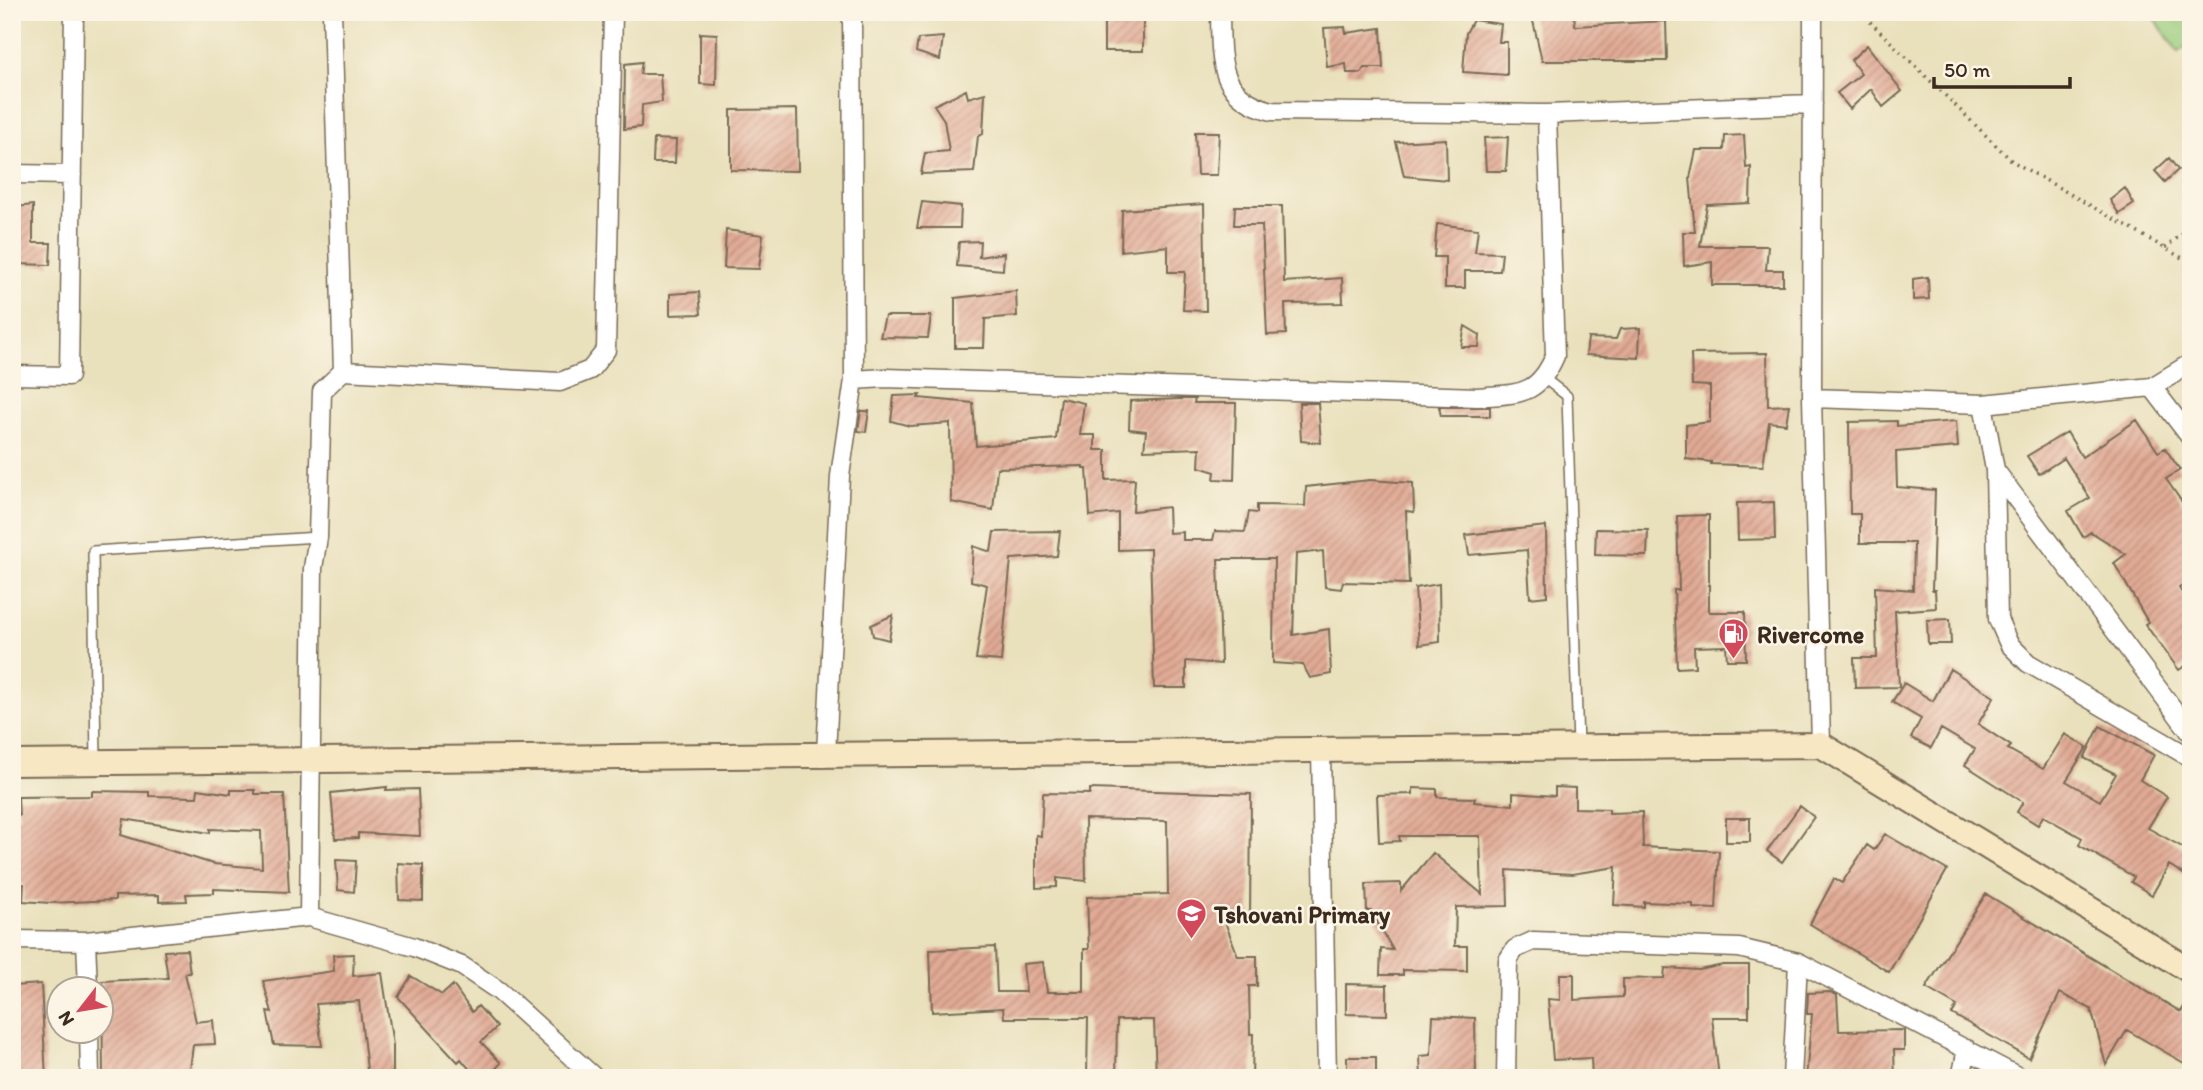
<svg xmlns="http://www.w3.org/2000/svg" width="2203" height="1090" viewBox="0 0 2203 1090" font-family="Itim,sans-serif">
<defs>
<pattern id="building-hatch" width="6" height="6" patternUnits="userSpaceOnUse" patternTransform="scale(1.75)"><rect width="6" height="6" fill="#e1aa95"/><path d="M-1 1l2-2M0 6l6-6M5 7l2-2" fill="none" stroke="#b88b79"/></pattern>
</defs>
<rect width="100%" height="100%" fill="#fcf5e5"/>
<filter id="ink" filterUnits="userSpaceOnUse"><feTurbulence type="fractalNoise" baseFrequency=".0143" numOctaves="2"/><feDisplacementMap in="SourceGraphic" scale="14" xChannelSelector="R" yChannelSelector="G"/><feConvolveMatrix kernelMatrix="1 2 1 2 8 2 1 2 1" color-interpolation-filters="sRGB"/></filter>
<filter id="wash" filterUnits="userSpaceOnUse"><feTurbulence type="fractalNoise" baseFrequency=".00686" numOctaves="4" result="noise"/><feDisplacementMap in="SourceGraphic" scale="28" xChannelSelector="R" yChannelSelector="G"/><feGaussianBlur stdDeviation="1.57" result="paint"/><feColorMatrix in="noise" values="0 0 0 0 0 0 0 0 0 0 0 0 0 0 0 0 0 1.4 0 .05"/><feComposite in="paint" operator="in"/></filter>
<g filter="url(#wash)">
<rect width="100%" height="100%" fill="#e9e0bc"/>
<path fill="#98cb7b" stroke="#6a7a4c" stroke-width="2" d="M2150,12H2191V43L2178,52Z"/>
<g id="blocks">
<path fill="url(#building-hatch)" fill-rule="evenodd" d="M1104,12H1143V51H1104Z
M1531,12H1574L1575,26L1666,21L1667,61H1542Z
M1473,20L1501,24L1499,42H1507V75L1463,72L1466,33Z
M1345,27L1346,33L1381,28L1383,68H1364L1361,73H1347L1346,64L1327,67L1324,28Z
M700,33L717,34L716,85L700,84Z
M943,37L940,60L916,52L918,39Z
M1867,45L1902,91L1883,107L1871,89L1850,109L1837,93L1861,74L1851,60Z
M642,62L640,74H660L662,102L642,105L641,127L624,129L625,64Z
M966,90L968,98L985,93L983,134L978,136L974,172L921,174L925,153L949,151L944,120L934,105Z
M797,109L798,171L731,170V110Z
M1195,132H1219L1217,175H1197Z
M1744,135L1746,168L1751,167L1750,203L1707,205L1700,246H1768L1766,270H1783V285H1712V262L1684,266L1683,232H1695L1690,178L1696,150H1724L1725,136Z
M1508,137L1506,171H1486L1484,138Z
M654,139L676,140L675,163H653Z
M1446,139L1447,180L1404,176L1396,142Z
M2169,158L2178,170L2165,182L2155,171Z
M2125,188L2134,204L2119,214L2110,200Z
M922,202L961,206L960,228H917Z
M1204,204L1206,311L1183,310L1185,272H1168V246L1121,251L1122,210Z
M33,205V243H51L50,265L16,264L20,236L16,235V207Z
M1235,206H1282L1284,282L1342,278L1343,303L1285,304L1286,334L1267,335L1262,225H1234Z
M1437,224L1478,229L1475,252L1502,253L1500,271H1465V288H1445V257H1434Z
M726,230L763,235L759,269L724,268Z
M980,241L979,257L1004,253L1003,270L957,266L959,242Z
M1928,277L1929,299L1913,300V279Z
M1016,291L1017,316L985,319L984,348H955V298Z
M699,292L701,314L670,315V294Z
M885,316H931L928,338L880,337Z
M1465,326L1480,335L1479,347H1461Z
M1640,328L1639,358L1586,355L1588,338L1616,339L1620,329Z
M1767,353L1768,406L1789,405L1786,424L1769,422L1763,466L1711,464V462L1686,459V425L1710,422V386L1692,385L1691,354Z
M920,395L918,398L973,403L976,446L1056,439L1061,398L1084,403L1080,435H1095V450H1106V480L1135,479L1133,511L1168,507L1169,533L1183,532V540H1213L1215,531L1245,532L1249,512L1257,513V505L1305,506L1306,487L1370,480L1413,483L1414,512L1406,511L1409,584L1343,582L1341,589L1325,587L1323,551L1296,554L1293,635L1329,629L1331,674L1310,678L1303,665L1273,663L1274,559H1218L1221,664L1186,661V688H1154L1150,549L1118,550V513L1090,516L1087,469H1083V466L997,468L993,510L951,502L950,423L910,426L891,421L894,396Z
M1181,399H1195L1194,403H1236L1234,480L1214,479L1215,472L1199,467L1200,448L1144,450L1146,431L1129,429L1130,401Z
M1299,403H1318L1321,443L1301,441Z
M1439,407H1490V416H1441Z
M861,411H869L866,432L858,431Z
M2137,420L2158,452L2165,448L2180,470L2166,479L2191,515V580L2179,588L2191,606V662L2179,670L2145,624L2148,622L2114,563L2126,554L2091,532L2083,537L2068,511L2090,498L2064,458L2039,474L2027,456L2067,432L2082,457Z
M1897,421V426L1956,421L1958,447L1896,452L1897,487L1935,490L1932,590H1935L1936,608L1895,611L1899,687L1855,688L1854,658H1877L1875,587L1913,590L1914,543H1860V514H1850L1849,422Z
M1774,502L1775,539L1738,540L1737,503Z
M1709,515V612H1745L1746,660H1727L1726,646L1694,647L1695,667L1677,668L1674,590H1679L1677,516Z
M1546,526L1547,596L1530,598L1527,550L1469,555L1466,535Z
M1596,529L1648,530L1647,556L1595,555Z
M1060,531L1057,556L1011,559L1001,661L976,659L987,585L971,581L973,546L991,552L994,532Z
M1439,584L1440,642L1419,645L1415,588Z
M893,615L889,640L873,636L871,625Z
M1950,619L1951,644H1928L1927,620Z
M1950,669L1994,697L1978,724L2011,746L2008,749L2043,769L2065,734L2087,747L2066,781L2100,801L2116,774L2084,758L2100,726L2154,755L2140,780L2167,797L2148,828L2191,852V879L2169,865L2152,895L2131,882L2134,877L2079,845L2082,838L2043,816L2038,825L2017,812L2023,802L1965,765L1975,749L1941,729L1931,748L1911,738L1921,719L1892,702L1904,683L1933,701Z
M387,787L386,790L418,789L420,836L358,833V838L335,839L331,793Z
M1555,787L1575,788V808L1609,809V813L1642,812L1643,847L1719,851L1716,909L1693,908V904L1644,902V907L1614,905L1616,867L1572,874L1507,870L1508,906L1456,907L1455,946H1467V971L1403,970V975H1380L1381,949L1393,950L1371,911H1367L1366,884L1401,883V891L1433,853L1482,894L1480,836H1399L1400,841L1379,842L1377,795L1413,794V788L1437,789V797L1475,798L1474,802L1513,805V793L1555,796Z
M198,789L231,794V790H255V794H284L289,892L214,889V893L186,894L187,901L159,902V895L115,896V900L50,903L23,901L24,884L12,885V817L19,816L18,797L92,796V791L149,792V796L197,797ZM124,819L210,833V829L261,831L262,868L213,864L121,835Z
M1090,789L1251,794L1250,921L1225,922L1238,956H1257V986H1249L1250,1034H1253L1252,1078H1156L1154,1020H1117L1116,1078H1087L1088,1018H1004L1003,1008L932,1012L930,950L995,947L997,992H1026L1023,964L1043,962L1047,992H1084V949H1089L1087,897L1168,894L1167,821L1085,819L1086,881L1057,878V887L1036,888V835L1041,836L1043,793L1090,794Z
M1800,806L1814,817L1782,862L1767,851Z
M1726,818H1750V842H1726Z
M1885,834L1947,870L1889,972L1810,924L1834,879L1842,883L1867,845L1874,850Z
M336,860L356,861L354,892L338,890Z
M398,863L423,865V901L399,900Z
M1986,894L2181,1012L2191,994V1052L2184,1063L2127,1030L2106,1065L2091,1009L2060,993L2029,1058L1952,1014L1957,1006L1926,988Z
M187,950L190,973H185L196,1022L213,1020L215,1044L193,1045L189,1078H103L102,981L168,978L164,951Z
M354,954L353,976L382,973L393,1045V1078H368L359,1001L316,1004L322,1046L274,1045L267,1011L272,1012L263,981L334,971L333,955Z
M1723,965H1749V1017H1712L1719,1078H1696L1695,1073L1650,1078H1592L1591,1058L1553,1060L1548,999L1560,1000V974H1574V1000L1623,997V979L1664,978L1665,968L1699,970Z
M411,976L442,995L453,985L472,1012L478,1006L497,1027L481,1042L501,1063L487,1078H477L461,1059L458,1062L398,997Z
M41,984L46,1078H12V986Z
M1346,984L1387,985V1015L1346,1014Z
M1830,992L1837,995L1839,1031L1904,1030V1050H1894L1895,1078H1806L1812,1014H1807L1808,993Z
M1433,1016L1475,1018L1476,1078H1421L1420,1056L1431,1055Z
M1347,1057H1376V1078H1347Z"/>
</g>
</g>
<g filter="url(#ink)">
<use href="#blocks" fill-opacity="0" stroke="#786a55" stroke-width="2"/>
<g fill="none" stroke-linecap="round" stroke-linejoin="round">
<defs>
<path id="lane" d="M1545,379L1567,396L1578,746
M96,761L93,551L318,537"/>
<path id="street" d="M332,12L343,371
M852,12L854,380L885,378L1478,397C1519,393 1537,397 1555,356L1547,114
M1220,12C1221,60 1217,97 1272,111L1547,114L1813,104
M1813,12L1812,398L1821,745
M12,174L72,175
M12,375L69,376L74,12
M2152,387L2191,438
M1812,398L1983,404L2152,387L2191,363
M1983,404L1995,470L1998,619L2009,644L2028,663L2191,758
M1995,470L2191,733
M1321,750L1327,1078
M826,754L840,476L854,380
M309,917L313,568L318,537L322,391L343,371L560,382L590,370L606,350L613,12
M12,940L86,941L309,917L414,947L462,966L499,991L595,1078
M86,941L88,988
M89,1030L90,1078
M1506,1078L1508,960L1515,949L1533,941L1739,948L1798,962L2021,1078
M1792,1078L1798,962
M1961,1078L1967,1049"/>
<path id="secondary" d="M12,763L1821,745L2191,971"/>
</defs>
<use href="#lane" stroke="#786a55" stroke-width="12"/>
<use href="#street" stroke="#786a55" stroke-width="21"/>
<use href="#secondary" stroke="#786a55" stroke-width="28"/>
<path stroke="#786a55" stroke-width="3.5" stroke-dasharray="2 5" stroke-linecap="butt" d="M1860,12L2012,161L2191,263
M2165,248L2191,227"/>
<use href="#lane" stroke="#fff" stroke-width="9"/>
<use href="#street" stroke="#fff" stroke-width="18"/>
<use href="#secondary" stroke="#f8e7c3" stroke-width="24"/>
</g>
</g>
<defs>
<symbol id="fuel-pin" viewBox="-11 -11 22 30"><path d="M0 17L-7.5 6A9.5 9.5 0 1 1 7.5 6Z" fill="#d1495b" stroke="#fcf5e5"/><path d="M-5.5-6h7V0h2V4h1.3V-2.5L3-4.5l.8-.8L6-3V5H2.5V1h-1V6h-7ZM-4.2-4.7v3.2H.2V-4.7Z" fill="#fff"/></symbol>
<symbol id="school-pin" viewBox="-11 -11 22 30"><path d="M0 17L-7.5 6A9.5 9.5 0 1 1 7.5 6Z" fill="#d1495b" stroke="#fcf5e5"/><path d="M0-5L7-2L0 1L-7-2ZM-4 1L0 2.5L4 1V4Q0 6-4 4Z" fill="#fff"/></symbol>
</defs>
<g fill-rule="evenodd">
<use href="#fuel-pin" x="1716" y="616" width="35" height="47"/>
<use href="#school-pin" x="1174" y="896" width="35" height="47"/>
</g>
<g text-anchor="middle" dominant-baseline="central" stroke-width="5" stroke-linejoin="round" paint-order="stroke">
<g font-size="24" font-weight="bold" fill="#3b2a1e" stroke="#fcf5e5" text-anchor="start">
<text x="1757" y="634">Rivercome</text>
<text x="1214" y="914">Tshovani Primary</text>
</g>
</g>
<rect width="2203" height="1090" fill="none" stroke="#fcf5e5" stroke-width="42"/>
<g transform="translate(80 1010) rotate(239)"><circle r="33" fill="#fcf5e5" stroke="#afa495" stroke-width="2"/>
<path d="M0-5L12 26L0 18L-12 26Z" fill="#d1495b"/>
<text y="-10" font-size="19" font-weight="bold" text-anchor="middle" fill="#3b2a1e">N</text>
</g>
<path d="M1934 77v10h136v-10" fill="none" stroke="#3b2a1e" stroke-width="3.5"/>
<text x="1944" y="77" font-size="21" fill="#3b2a1e" stroke="#fcf5e5" stroke-width="5" paint-order="stroke">50 m</text>
</svg>
